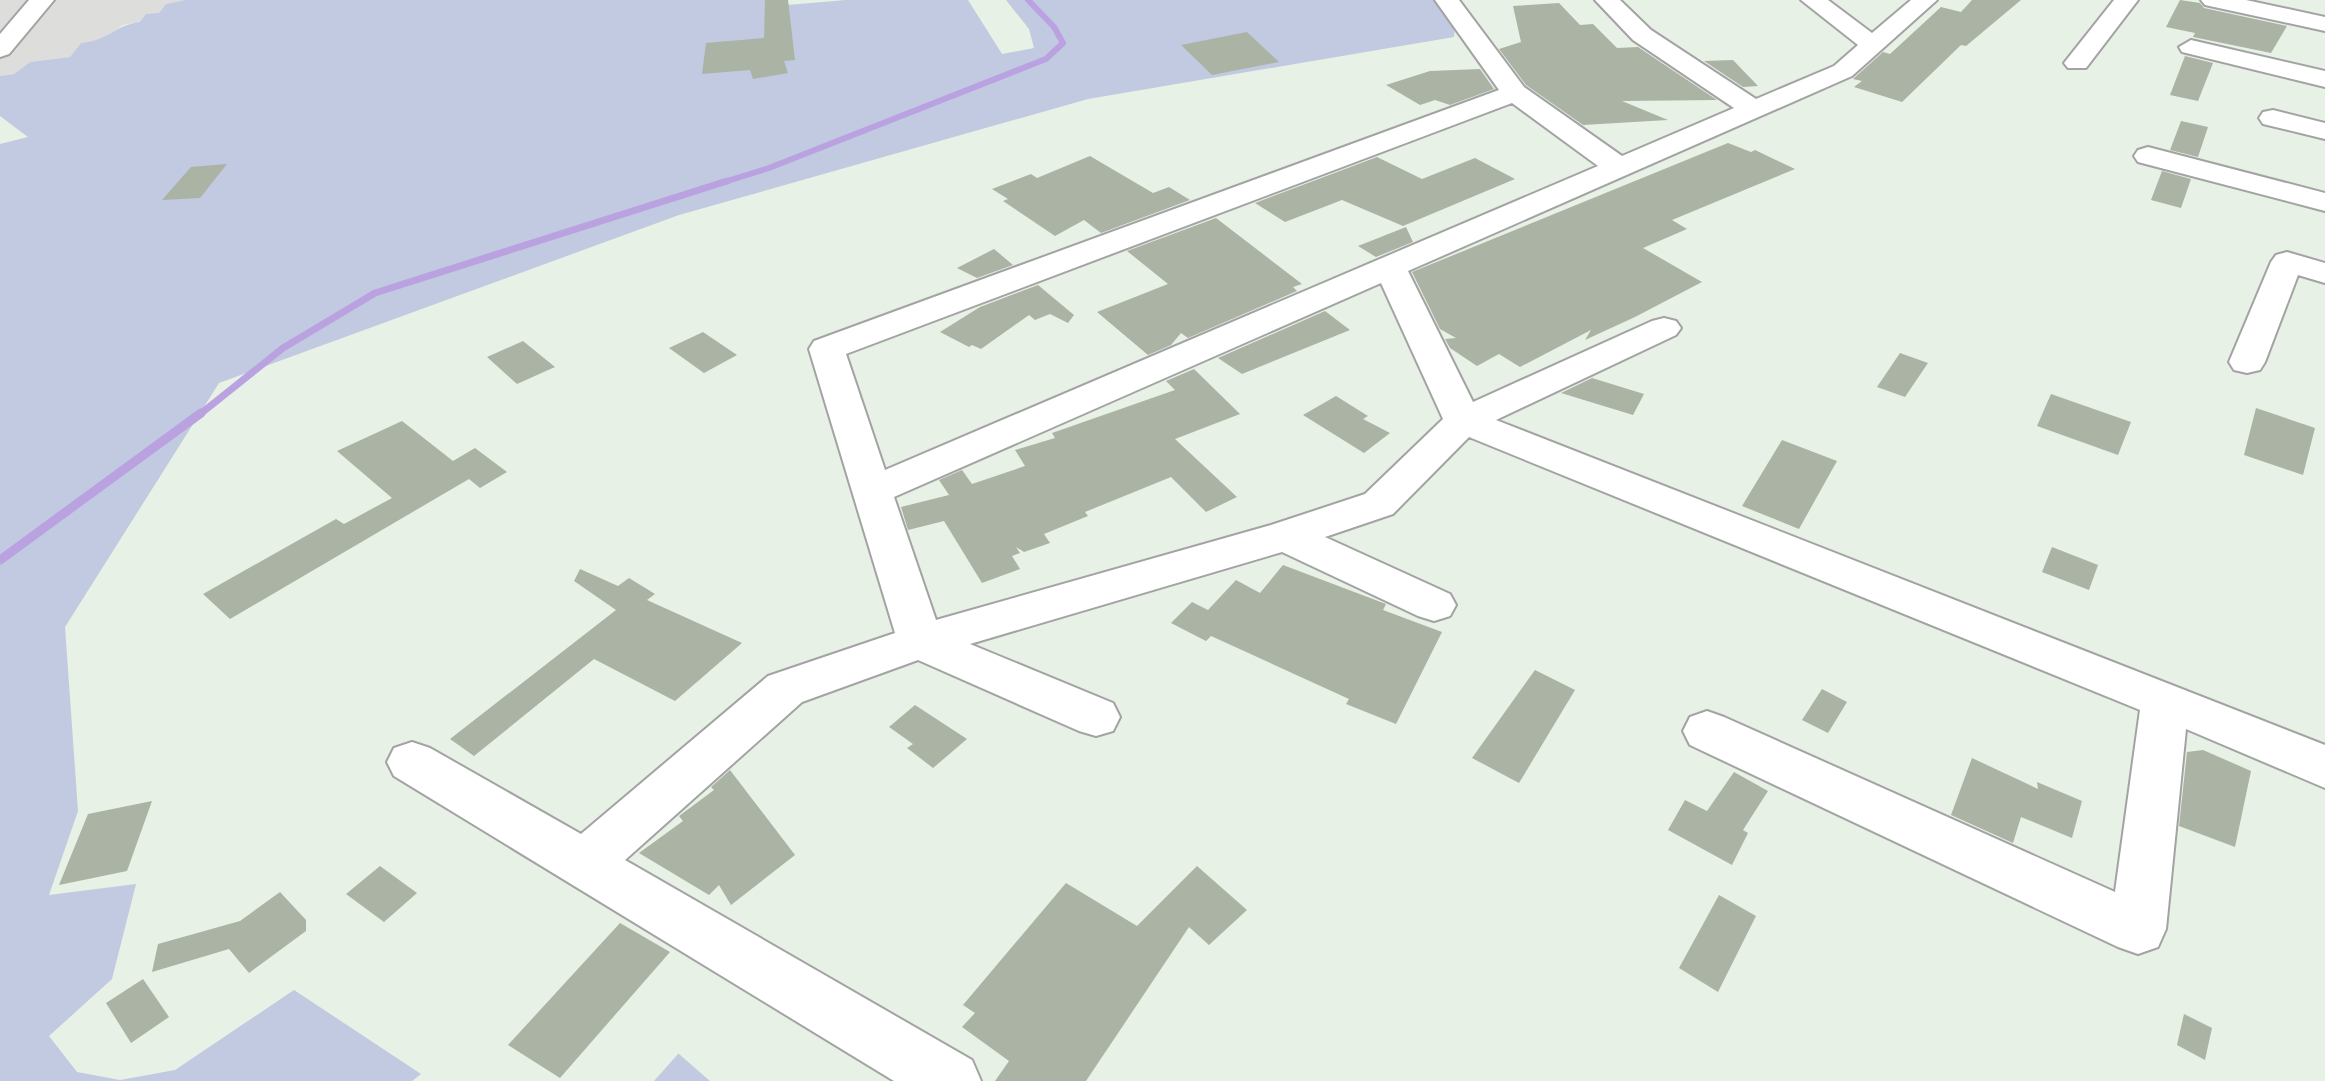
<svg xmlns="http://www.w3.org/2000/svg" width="2325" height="1081" viewBox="0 0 2325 1081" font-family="Montserrat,sans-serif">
<rect width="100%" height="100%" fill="#e7f1e5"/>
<path fill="#dddddc" d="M0,0H185L166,4L159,13L140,22L122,25L102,41L81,43L70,57L30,62L14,74L0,76Z"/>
<path fill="#c1cae0" d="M185,0H786L787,5L846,0H968L1002,54L1034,48L1029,29L1006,0H1449L1456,16L1454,37L1088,99L679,215L219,383L65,627L78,811L49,895L136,884L112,979L49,1036L77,1072L120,1080L175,1070L294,990L421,1074L412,1081H0V144L28,137L0,116V76L14,74L30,62L70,57L81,43C111,40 112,26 140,22L146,14L159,13L166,4Z
M678,1054H679L710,1081H654Z"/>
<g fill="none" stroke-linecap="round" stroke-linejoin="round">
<path stroke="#baa2e1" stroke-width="6" d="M721,183L769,168L1046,59L1063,43L1054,27L1028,0"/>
<path stroke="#baa2e1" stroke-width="7" d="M199,415L283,348L375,293L727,181"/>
<path stroke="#baa2e1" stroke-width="9" d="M0,560L201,413"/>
</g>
<path fill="#aab3a4" d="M765,0H788L795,60L784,61L788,73L753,79L750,70L702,74L706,43L764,38Z
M1972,0H2021L1966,46L1961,45L1902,102L1854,87L1862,81L1853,79L1883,52L1890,54L1941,7L1961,12Z
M2180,0L2200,3L2204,8L2287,26L2271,53L2193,37L2195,33L2166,27Z
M1559,3L1580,25L1593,24L1617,48L1638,47L1717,100L1622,101L1668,120L1583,125L1526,85L1499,49L1521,42L1513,6Z
M1247,32L1279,62L1212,75L1181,45Z
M2185,56L2213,63L2198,101L2170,95Z
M1733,60L1758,86L1743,87L1704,61Z
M1480,69L1494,89L1450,105L1435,100L1420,105L1386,85L1430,71Z
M2181,121L2208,127L2198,157L2170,150Z
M1728,143L1751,152L1755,150L1795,169L1672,220L1687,229L1643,248L1702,282L1635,317L1585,340L1591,330L1520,367L1499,354L1477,366L1450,348L1445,339L1456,338L1440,329L1412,272Z
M1090,156L1153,193L1169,187L1190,200L1101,233L1084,220L1055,236L1003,201L1008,199L992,189L1031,174L1037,178Z
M1377,157L1422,179L1475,158L1515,179L1403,226L1342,200L1285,222L1255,203Z
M227,164L200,198L162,200L191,167Z
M2162,171L2191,179L2181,208L2151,200Z
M1216,218L1302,284L1293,287L1297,291L1188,338L1181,333L1171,345L1148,355L1097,312L1168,284L1127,251Z
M1406,227L1413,242L1376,257L1358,246Z
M994,249L1013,265L977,278L957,268Z
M1038,285L1074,315L1068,323L1050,314L1035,320L1029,315L981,349L972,345L969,347L940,332L980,307Z
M1325,311L1350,330L1242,374L1218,358Z
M703,332L737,355L704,373L669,348Z
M523,341L555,367L517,384L487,357Z
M1900,353L1928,363L1905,397L1877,387Z
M1194,369L1240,414L1175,439L1237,497L1206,512L1171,477L1085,512L1088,516L1044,534L1050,543L1024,552L1016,547L1020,553L1012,556L1020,569L982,583L944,521L908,530L901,507L949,495L939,480L962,470L972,484L1025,466L1015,450L1055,438L1052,433L1175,390L1166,381Z
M1592,378L1644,394L1633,415L1561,393Z
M2051,394L2131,422L2118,455L2037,426Z
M1336,396L1368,416L1363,419L1390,433L1364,453L1303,415Z
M2256,408L2315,428L2303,475L2244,455Z
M402,421L453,461L475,448L507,472L480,488L469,479L230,619L203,594L336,519L344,524L392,498L337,451Z
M1782,440L1837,461L1799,529L1742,506Z
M2052,547L2098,565L2089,590L2042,572Z
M1283,565L1386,604L1383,610L1442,632L1396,724L1346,704L1349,699L1211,636L1206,641L1171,623L1192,602L1208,610L1236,580L1260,593Z
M580,569L618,586L629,578L655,594L647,600L742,643L675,701L594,659L474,756L450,739L616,610L574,581Z
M1535,670L1575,690L1519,783L1472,758Z
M1822,689L1847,702L1828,733L1802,720Z
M915,705L967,739L933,768L907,748L913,744L889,727Z
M2203,750L2251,771L2235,847L2179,826L2187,752Z
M1972,758L2038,789L2037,782L2082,801L2072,838L2021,817L2013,843L1951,815Z
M730,770L795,855L731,905L719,885L709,895L639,853L683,821L679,816L714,790L711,787Z
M1734,772L1768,791L1743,830L1748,833L1732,865L1668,830L1685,800L1707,811Z
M152,801L127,871L59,885L88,814Z
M380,866L417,893L384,922L346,894Z
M1197,866L1247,910L1209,945L1189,927L1086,1081H995L1009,1061L962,1027L975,1013L963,1005L1066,883L1137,926Z
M280,892L306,920V931L249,973L229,949L152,972L158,944L240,921Z
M1719,895L1756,916L1718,992L1679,968Z
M620,923L670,952L560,1078L508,1045Z
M143,979L169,1017L131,1043L106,1003Z
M2184,1014L2212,1028L2205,1060L2177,1045Z"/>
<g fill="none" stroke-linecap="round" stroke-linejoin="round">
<defs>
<path id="minor" d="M29,0H54L9,54L0,57V34Z
M1435,0H1459L1524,87L1622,156L1734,108L1633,40L1595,0H1620L1651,30L1756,99L1834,66L1858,45L1801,0H1828L1872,33L1911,0H1937L1852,76L1408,271L1473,402L1652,321L1664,318L1676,321L1681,328L1676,335L1496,420L2325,745V788L2186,729L2166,929L2158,947L2138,954L2118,947L1690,745L1683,731L1690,717L1707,711L1724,717L2115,892L2140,710L1469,437L1393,514L1325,537L1450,594L1456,605L1450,616L1434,621L1418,616L1282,552L970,644L1113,703L1120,717L1113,731L1096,736L1079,731L918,660L802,702L625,860L972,1060L981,1081H894L394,776L387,762L394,748L412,742L430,748L581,834L768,676L895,633L809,349L814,341L1499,90ZM1512,103L1598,166L885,470L846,354ZM1381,283L1443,419L1365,494L1271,525L936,620L894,497Z
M2114,0H2138L2086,68H2068L2064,63Z
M2201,0H2246L2325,17V31L2205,5Z
M2191,40L2325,71V87L2182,52L2179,47Z
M2273,110L2325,123V139L2263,124L2259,118L2263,112Z
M2148,147L2325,193V211L2138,162L2134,156L2138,150Z
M2287,252L2325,263V283L2298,275L2265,362L2260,370L2247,373L2234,370L2229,362L2271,262L2276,255Z"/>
</defs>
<use href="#minor" stroke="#a3a3a3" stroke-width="4"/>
<use href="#minor" fill="#fff" fill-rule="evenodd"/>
</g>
</svg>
